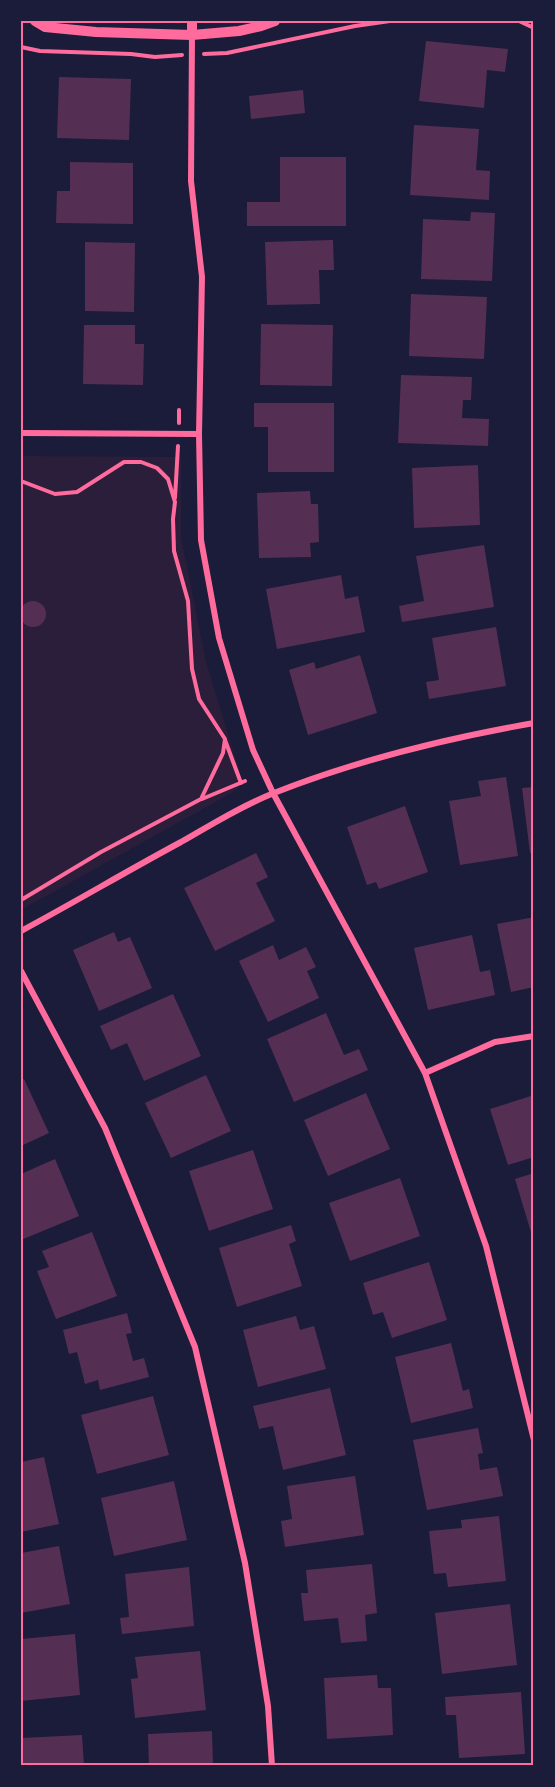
<svg xmlns="http://www.w3.org/2000/svg" width="555" height="1787" viewBox="0 0 555 1787" font-family="'Nunito Sans',sans-serif">
<rect width="100%" height="100%" fill="#1b1b3a"/>
<path fill="#2a1e3b" d="M21,456L181,457V537L206,662L243,783L230,794L21,910Z"/>
<path fill="#542f53" d="M426,41L508,49L505,72L487,70L484,108L419,101Z
M59,77L131,79L129,140L57,138Z
M303,90L305,113L251,119L249,96Z
M414,125L479,129L476,170L490,171L489,200L410,195Z
M280,157H346V226H247V202H280Z
M70,162L133,163V224L56,223L57,191H70Z
M471,212L495,213L492,281L421,279L423,219L470,221Z
M333,240L334,270H319L320,304L267,305L265,242Z
M85,242L135,243L134,312L85,311Z
M411,294L487,297L484,359L409,356Z
M261,324L333,325L332,386L260,385Z
M84,325H135V344H144L143,385L83,384Z
M401,375L472,377L471,400H463L462,418L489,419L488,446L398,443Z
M254,403H334V472H268V427H254Z
M478,465L480,525L414,528L412,468Z
M310,491L311,504H318L319,542L310,543L311,557L259,558L257,493Z
M484,545L494,607L402,622L399,606L424,601L416,556Z
M341,575L345,599L358,596L365,632L277,649L266,589Z
M20 614a13 13 0 1 1 26 0a13 13 0 1 1-26 0Z
M496,627L506,686L429,699L426,682L439,680L432,638Z
M360,655L377,713L308,735L289,670L314,662L316,669Z
M506,777L518,856L460,865L449,801L481,796L478,781Z
M534,787V852L530,853L522,788Z
M405,806L428,872L379,889L376,882L367,885L347,827Z
M256,853L268,877L256,883L275,921L215,951L184,888Z
M529,918H534V987L511,992L497,924Z
M114,932L118,942L130,937L152,988L99,1011L73,950Z
M472,935L480,972L490,970L495,995L428,1010L414,948Z
M273,945L279,960L306,947L316,967L307,971L319,998L268,1022L239,961Z
M173,994L201,1056L144,1081L127,1043L111,1050L100,1026Z
M326,1013L344,1055L359,1049L368,1070L294,1102L267,1039Z
M206,1075L231,1131L171,1158L145,1103Z
M24,1079L49,1133L21,1146V1080Z
M366,1093L390,1149L328,1176L304,1120Z
M534,1095V1157L508,1165L490,1109Z
M253,1150L273,1209L209,1231L189,1171Z
M55,1159L79,1216L21,1240V1174Z
M534,1173V1239H533L515,1179Z
M400,1178L420,1236L350,1261L329,1203Z
M291,1225L296,1241L289,1244L302,1286L237,1307L219,1248Z
M92,1232L117,1296L56,1319L37,1271L49,1267L42,1251Z
M429,1262L447,1320L392,1338L383,1312L373,1315L363,1283Z
M127,1313L132,1333L126,1334L133,1361L144,1358L149,1377L100,1390L98,1380L85,1384L77,1352L69,1354L63,1330Z
M296,1316L300,1330L314,1326L326,1369L258,1387L243,1330Z
M451,1343L463,1391L469,1389L473,1408L411,1423L395,1357Z
M330,1388L346,1455L283,1470L273,1426L259,1429L253,1406Z
M153,1396L169,1455L97,1474L81,1415Z
M478,1428L483,1453L478,1454L480,1470L497,1467L503,1496L427,1510L413,1440Z
M44,1457L59,1524L21,1532V1462Z
M355,1476L364,1535L285,1547L281,1521L292,1519L287,1486Z
M174,1481L187,1540L114,1556L101,1498Z
M499,1516L506,1581L448,1587L446,1573L434,1574L429,1531L462,1528L461,1520Z
M59,1546L70,1604L21,1613V1553Z
M372,1564L377,1613L365,1615L367,1641L341,1643L338,1618L304,1621L301,1593H308L306,1570Z
M189,1567L194,1626L122,1634L120,1618L129,1617L125,1574Z
M510,1604L517,1665L442,1674L435,1613Z
M75,1634L80,1695L21,1701V1639Z
M200,1651L206,1710L135,1718L131,1679L138,1678L135,1657Z
M377,1675L378,1688H391L393,1735L327,1739L324,1678Z
M521,1692L525,1754L459,1758L456,1715H446L445,1697Z
M212,1731L213,1766H149L148,1734Z
M82,1735L84,1766H21V1738Z"/>
<g fill="none" stroke-linecap="round" stroke-linejoin="round">
<path stroke="#ff6b9d" stroke-width="4" d="M519,21L534,28
M21,47L40,51L131,54L155,57L182,55
M204,54L227,53L355,26L390,21
M179,423V410
M21,481L55,494L77,492L124,462H141L157,468L168,479L175,502L173,519L174,551L188,601L192,669L199,699L225,739L223,753L201,799L101,852L21,900
M175,498L178,446
M225,740L241,783
M202,799L245,781"/>
<path stroke="#ff6b9d" stroke-width="6" d="M192,35L191,181L202,277L199,434L201,540L219,638L253,750L273,793L425,1073L486,1246L534,1440
M21,433L199,434
M21,931C75,902 127,871 181,842C211,825 241,806 274,793C355,761 448,738 534,723
M21,971L105,1128L195,1347L245,1563L268,1706L272,1766
M425,1073L495,1042L534,1036"/>
<path stroke="#ff6b9d" stroke-width="10" d="M35,21L45,27L96,32L192,35L239,31L261,26L275,21
M192,35V21"/>
</g>
<rect width="555" height="1787" fill="none" stroke="#1b1b3a" stroke-width="45"/>
<rect x="22" y="22" width="510" height="1742" fill="none" stroke="#ff6b9d" stroke-width="2"/>
</svg>
